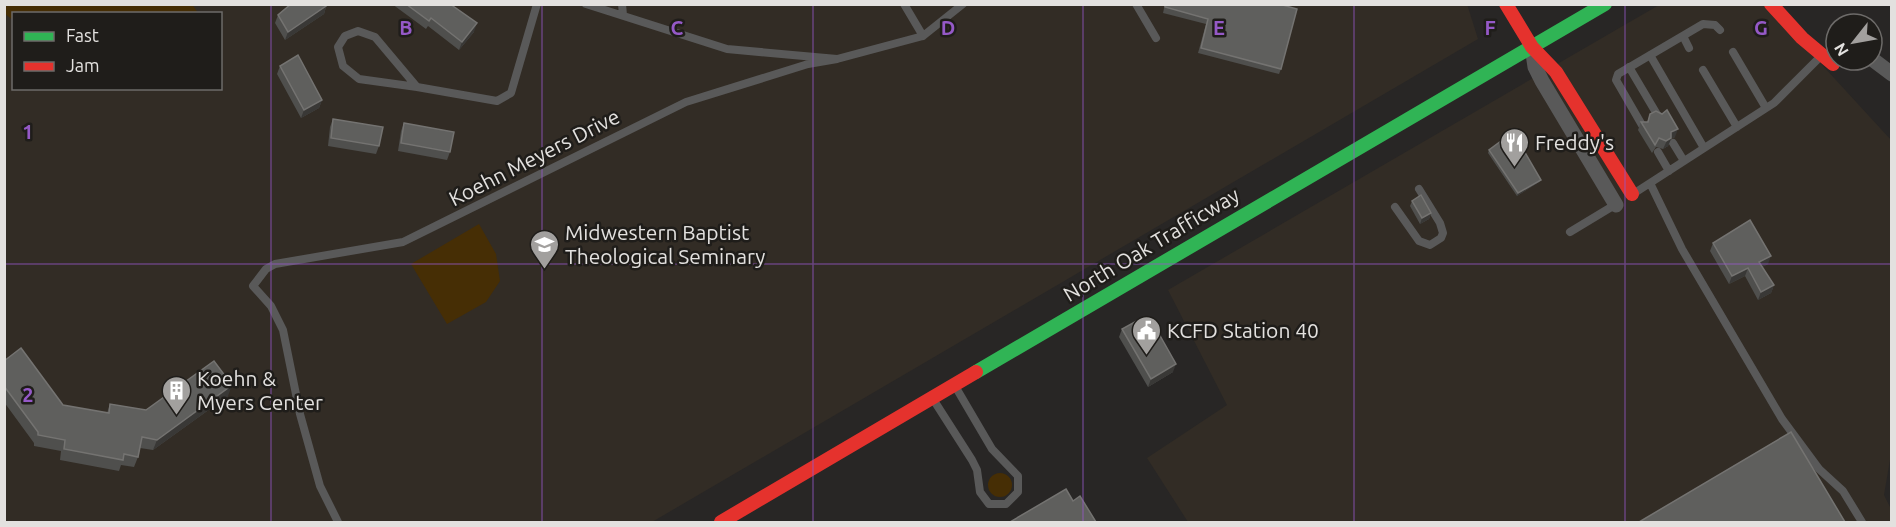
<svg xmlns="http://www.w3.org/2000/svg" width="1896" height="527" viewBox="0 0 1896 527" font-family="Ubuntu,sans-serif">
<rect width="100%" height="100%" fill="#282625"/>
<path fill="#322c25" fill-rule="evenodd" d="M1467,4L1478,39L652,522H5L4,5ZM14,14H220V88H14Z
M1659,5H1767L1891,140L1892,448L1884,495L1891,509V522H1188L1147,458L1227,405L1168,290Z"/>
<path fill="#462e05" d="M192,4L198,13L14,14L13,20L5,14V5Z
M479,224L496,254L500,281L486,302L447,324L411,264Z
M988 485a12 12 0 1 1 24 0a12 12 0 1 1-24 0Z"/>
<g fill="none" stroke-linecap="round" stroke-linejoin="round">
<path stroke="#595959" stroke-width="8" d="M586,4L727,49L837,59L923,36L963,4
M622,4L623,15
M904,4L923,36
M1136,4L1156,38
M358,31L375,37L417,87L359,79L343,66L338,47L345,36Z
M1683,36L1689,48
M1733,52L1766,108
M1650,55L1704,148
M1629,67L1658,116
M1703,70L1737,127
M417,87L497,101L511,93L537,4
M1642,125L1616,80L1618,74L1703,24L1715,25L1720,30
M1673,143L1684,161
M1658,152L1669,171
M1650,183L1682,249L1782,419L1819,469L1843,491L1862,522
M1633,194L1774,103L1821,56
M1395,207L1419,241L1430,245L1441,238L1443,233L1440,223L1419,189
M1570,232L1618,203
M933,399L972,460L977,470L980,492L989,504H1006L1018,492V476L992,449L955,386
M338,522L320,486L300,414L283,330L271,306L253,286L266,269L275,264L403,242L686,102L808,64L837,59"/>
<path stroke="#595959" stroke-width="15" d="M1532,47L1535,67L1542,81L1616,205
M1872,59L1892,74"/>
<path stroke="#30b455" stroke-width="14" d="M976,372L1605,4"/>
<path stroke="#e5322d" stroke-width="14" d="M1506,4L1532,47L1556,72L1632,194
M1771,4L1802,38L1833,64
M721,522L976,372"/>
</g>
<path fill="#4f4f4d" d="M291,4H330L326,7L324,14L285,40L275,23L278,15Z
M392,4H450L474,32L459,50L428,26L426,29Z
M1165,4H1279L1281,69L1279,74L1198,53L1206,24L1163,13Z
M280,66L322,100L319,108L301,118L277,74Z
M1650,114H1662L1675,137L1671,139L1668,146L1663,149L1656,147L1652,153L1638,130L1641,122H1647Z
M333,119L379,146L376,154L328,146L330,127Z
M404,123L450,152L447,160L398,151L401,131Z
M1489,150L1541,180L1539,182L1517,196L1488,153Z
M1412,201L1431,213L1429,219L1420,224L1410,206Z
M1713,243L1768,264L1762,267L1774,285L1771,293L1758,300L1745,276L1729,284L1710,251Z
M1144,322L1173,372L1148,387L1119,337L1122,329Z
M4,361L63,405L107,413L110,404L146,410L228,396L153,450L140,448L138,457L134,467L121,465L119,471L60,460L61,451L34,446V443L4,402Z"/>
<path fill="#393836" d="M323,4H330L326,7L324,14L285,40L288,32Z
M477,23L474,32L459,50L462,42Z
M322,100L319,108L301,118L304,110Z
M1678,129L1675,137L1671,139L1668,146L1663,149L1671,132Z
M1541,180L1539,182L1517,196L1518,193Z
M1431,213L1429,219L1420,224L1422,218Z
M1771,256L1768,264L1756,270L1759,262Z
M1748,268L1745,276L1729,284L1732,276Z
M1774,285L1771,293L1758,300L1761,292Z
M1176,364L1173,372L1148,387L1151,379Z
M232,385L228,396L153,450L157,440Z"/>
<path fill="#5f5f5d" stroke="#747371" stroke-width="1.5" d="M291,4H325L326,6L288,32L278,15Z
M406,4H450L477,23L462,42L431,18L429,21Z
M1165,4H1279L1297,9L1281,69L1201,48L1208,19L1165,7Z
M298,55L322,100L304,110L280,66Z
M1667,110L1678,129L1671,132V138L1666,141L1659,138L1655,145L1641,122H1648L1650,114L1656,111L1662,114Z
M333,119L383,127L379,146L331,138Z
M404,123L454,132L450,152L401,143Z
M1513,132L1541,180L1518,193L1489,150Z
M1421,195L1431,213L1422,218L1412,201Z
M1750,220L1771,256L1759,262L1774,285L1761,292L1748,268L1732,276L1713,243Z
M1142,318L1144,322L1150,318L1176,364L1151,379L1122,329Z
M21,348L63,405L109,413L110,404L146,410L214,361L232,385L157,440L142,437L138,457L124,454L123,460L64,449L65,440L38,435V432L4,386V361Z
M1791,432L1845,522H1639Z
M1066,489L1073,501L1080,496L1096,522H1010Z"/>
<path fill="none" stroke="#9559c7" stroke-width="1.5" stroke-opacity="0.55" d="M271,4V522M542,4V522M813,4V522M1083,4V522M1354,4V522M1625,4V522M4,264H1892"/>
<defs>
<symbol id="restaurant-pin" viewBox="-11 -11 22 30"><path d="M0 17L-7.5 6A9.5 9.5 0 1 1 7.5 6Z" fill="#a2a09e" stroke="#1f1d1a"/><path d="M-5-6h1v4h1v-4h1v4h1v-4h1v5L-1.5 .5V6h-2V.5L-5-1ZM5-6V6H3V1.5H1.5Q1.5-4 5-6Z" fill="#fff"/></symbol>
<symbol id="university-pin" viewBox="-11 -11 22 30"><path d="M0 17L-7.5 6A9.5 9.5 0 1 1 7.5 6Z" fill="#a2a09e" stroke="#1f1d1a"/><path d="M0-5L7-2L0 1L-7-2ZM-4 1L0 2.5L4 1V4Q0 6-4 4Z" fill="#fff"/></symbol>
<symbol id="civic-pin" viewBox="-11 -11 22 30"><path d="M0 17L-7.5 6A9.5 9.5 0 1 1 7.5 6Z" fill="#a2a09e" stroke="#1f1d1a"/><path d="M-.6-6.5H3V-4.5H.6V-3L4-1V1h2V6H-6V1h2V-1L-.6-3ZM-1.2 2.5V6h2.4V2.5Z" fill="#fff"/></symbol>
<symbol id="building-pin" viewBox="-11 -11 22 30"><path d="M0 17L-7.5 6A9.5 9.5 0 1 1 7.5 6Z" fill="#a2a09e" stroke="#1f1d1a"/><path d="M-4-6H4V6H1V3H-1V6H-4ZM-2.5-4.3h1.7v1.8h-1.7ZM.8-4.3h1.7v1.8H.8ZM-2.5-1h1.7V.8h-1.7ZM.8-1h1.7V.8H.8Z" fill="#fff"/></symbol>
</defs>
<g fill-rule="evenodd">
<use href="#restaurant-pin" x="1498" y="126" width="33" height="45"/>
<use href="#university-pin" x="528" y="228" width="33" height="45"/>
<use href="#civic-pin" x="1130" y="314" width="33" height="45"/>
<use href="#building-pin" x="160" y="374" width="33" height="45"/>
</g>
<g text-anchor="middle" dominant-baseline="central" stroke-width="5" stroke-linejoin="round" paint-order="stroke">
<g font-size="21" fill="#e3e1df" stroke="#1f1d1a" text-anchor="start">
<text x="1535" y="142">Freddy's</text>
<text x="565" y="232">Midwestern Baptist<tspan x="565" dy="24">Theological Seminary</tspan></text>
<text x="1167" y="330">KCFD Station 40</text>
<text x="197" y="378">Koehn &amp;<tspan x="197" dy="24">Myers Center</tspan></text>
</g>
<g font-size="21" fill="#e3e1df" stroke="#1f1d1a">
<text transform="translate(534 157) rotate(-27)">Koehn Meyers Drive</text>
<text transform="translate(1151 244) rotate(-31)">North Oak Trafficway</text>
</g>
</g>
<g font-size="20" text-anchor="middle" font-weight="bold" fill="#9559c7" stroke="#1f1d1a" stroke-width="5" stroke-linejoin="round" paint-order="stroke">
<text x="406" y="35">B</text>
<text x="677" y="35">C</text>
<text x="948" y="35">D</text>
<text x="1219" y="35">E</text>
<text x="1490" y="35">F</text>
<text x="1761" y="35">G</text>
<text x="28" y="139">1</text>
<text x="28" y="402">2</text>
</g>
<rect width="1896" height="527" fill="none" stroke="#e3e1df" stroke-width="12"/>
<rect x="12" y="12" width="210" height="78" fill="#1f1d1a" stroke="#6d6b69" stroke-width="1.5"/>
<rect x="24" y="32" width="30" height="9" fill="#30b455" stroke="#6d6b69" stroke-width="1.5"/>
<text x="66" y="42" font-size="18" fill="#e3e1df">Fast</text>
<rect x="24" y="62" width="30" height="9" fill="#e5322d" stroke="#6d6b69" stroke-width="1.5"/>
<text x="66" y="72" font-size="18" fill="#e3e1df">Jam</text>
<g transform="translate(1854 42) rotate(239)"><circle r="28" fill="#1f1d1a" stroke="#6d6b69" stroke-width="1.5"/>
<path d="M0-4.5L10 22L0 15L-10 22Z" fill="#a2a09e"/>
<text y="-9" font-size="16" font-weight="bold" text-anchor="middle" fill="#e3e1df">N</text>
</g>
</svg>
